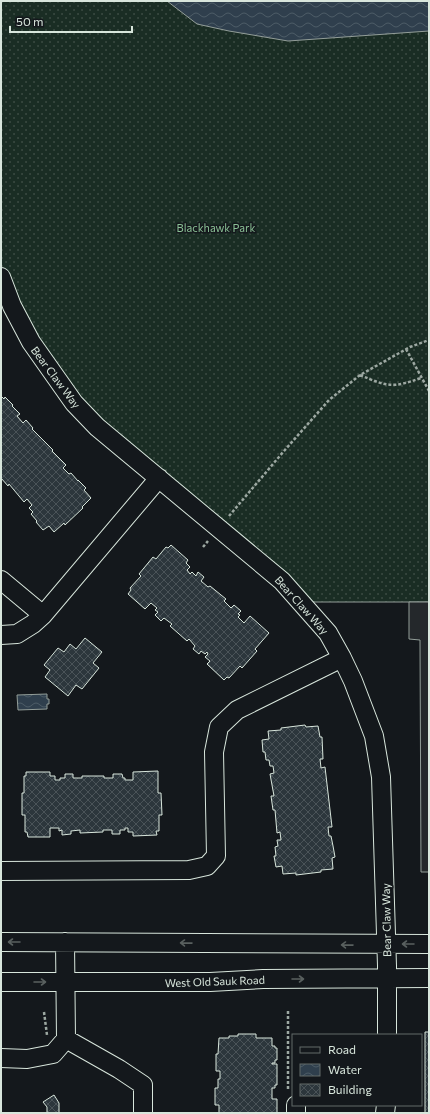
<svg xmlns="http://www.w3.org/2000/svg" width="430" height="1114" viewBox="0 0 430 1114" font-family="Commissioner,sans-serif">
<defs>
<pattern id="grass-dots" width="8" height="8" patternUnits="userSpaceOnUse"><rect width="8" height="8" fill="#1a2d24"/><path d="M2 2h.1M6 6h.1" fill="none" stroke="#3b4b43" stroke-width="1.8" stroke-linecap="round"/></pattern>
<pattern id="water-waves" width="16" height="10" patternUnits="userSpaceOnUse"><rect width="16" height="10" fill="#2f3f4d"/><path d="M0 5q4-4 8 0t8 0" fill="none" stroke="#4c5b66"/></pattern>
<pattern id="building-cross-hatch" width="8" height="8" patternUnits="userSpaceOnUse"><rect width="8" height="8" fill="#2c363c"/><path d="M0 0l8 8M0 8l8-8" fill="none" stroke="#4a5358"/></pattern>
</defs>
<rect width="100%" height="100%" fill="#14181c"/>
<path fill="url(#grass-dots)" stroke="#939e99" d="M1,1H429V602H301L74,403L1,277Z"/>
<path fill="#24282b" stroke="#939e99" d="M409,602H429V872H421L420,640L409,639Z"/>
<path fill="url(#water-waves)" stroke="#939e99" d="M167,1H429V31L288,41L229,31L197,24Z
M47,694V699H49V704H47V709L18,710L17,695Z"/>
<path fill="url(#building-cross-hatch)" stroke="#d8e6dc" d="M1,396L4,399L5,397L13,405L12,406L20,414L17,416L23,423L26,420L33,428L32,429L53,450L52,451L66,465L63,468L69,474L71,473L78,481V480L86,488L84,490L91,498L82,507L83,508L65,525L64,523L54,532L49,526L43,530L36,522L37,521L31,514L33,512L29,508L32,505L27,499L24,502L9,484L8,486L1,478Z
M171,545L188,560L186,563L190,567L187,570L190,574L192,572L196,576L198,572L204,577L201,581L208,587L210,586L226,599L224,601L231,608L234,605L241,611L238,614L240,615L238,617L244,623L250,616L269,633L255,649L257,651L242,668L240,666L229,678L227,677L224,680L207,664L210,661L205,657L208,654L207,652L205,654L201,651L199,654L193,649L195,646L189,639L187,641L170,626L172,624L164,618L161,621L155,615L158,612L155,610L157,608L151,603L145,609L128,594L131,590L130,588L141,576L139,574L153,557L156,559L166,547L168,548Z
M85,638L102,652L93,663L99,668L82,689L76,685L68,696L45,677L50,670L44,665L58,648L64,652L70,644L76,649Z
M305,725L306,727L318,726L320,737H322L323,759H320L321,768L325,767L332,827H328L329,836H331L333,846L335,857L332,858L333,869L321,870V872L296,875V873L283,874L282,866L276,867L274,856H276L275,847L278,846L277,840H281L280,832L277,833L275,810H273L271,796H274L270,774L274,773L273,766H270L269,760H266L265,752H263L262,740L269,739L268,731L281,730V728Z
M158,771V793H161L162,815H159V831H156L157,835L133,836V832H128V828H125V830H120V834H112V830H103V832L80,833V830L71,831V834L62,835V830L59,831V828H50V837H28L27,832H25V815H22V793H24V776H26V772H50V776H55V780H60V778H65V774H73V778H82V776H104V778H113V774H122L123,778H125V780H133V772Z
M425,1032H429V1113H425Z
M238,1034H256V1038H272V1046H275V1048H277V1060H275V1063H272V1064H277V1085H275V1088H272V1099H277V1113H216H219V1105H215V1088H218V1079H220V1071H216V1054H218L219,1038H229V1036H238Z
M54,1095L59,1103V1113H47V1107L43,1102Z"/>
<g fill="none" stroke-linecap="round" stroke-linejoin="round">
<defs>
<path id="minor" d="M1,277L12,306L31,342L74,403L97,427L282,581L328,633L342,658L353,681L374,736L381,777L387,966V1035
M1,580L43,615
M1,635L17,634L33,624L43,615L159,478
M1,871L189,870L207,866L216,856L214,752L219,727L237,710L342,658
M1,942L429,944
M1,982H210L263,979L429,978
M66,1039L119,1069L143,1085V1113
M1,1058L27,1059L53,1054L66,1039L65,942
M296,1113V1105
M385,1113L386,1105"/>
</defs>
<use href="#minor" stroke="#d8e6dc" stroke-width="20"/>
<path stroke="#9da8a2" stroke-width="2.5" stroke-dasharray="3 2" stroke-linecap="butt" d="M406,349L429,391
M360,375C388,387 393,388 421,378
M229,516L284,451L329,400L360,375L410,347L429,340
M203,547L208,541
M288,1011V1090
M44,1012L47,1035"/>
<use href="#minor" stroke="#14181c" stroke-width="18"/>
</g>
<defs><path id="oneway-shaft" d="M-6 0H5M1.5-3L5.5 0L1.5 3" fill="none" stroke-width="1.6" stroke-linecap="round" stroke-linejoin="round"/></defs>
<g stroke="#59605f">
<use href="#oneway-shaft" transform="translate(14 942) rotate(180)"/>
<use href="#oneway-shaft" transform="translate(186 943) rotate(-179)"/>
<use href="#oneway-shaft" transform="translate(408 944) rotate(180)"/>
<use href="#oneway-shaft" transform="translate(347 945) rotate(-179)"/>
<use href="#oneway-shaft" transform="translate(298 979)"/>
<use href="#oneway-shaft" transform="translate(40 982)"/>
</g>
<g text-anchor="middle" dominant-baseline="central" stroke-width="3" stroke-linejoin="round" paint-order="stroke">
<g font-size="11" fill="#8ac095" stroke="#14181c">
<text x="216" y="227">Blackhawk Park</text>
</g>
<g font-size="11" fill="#d8e6dc" stroke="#14181c">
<text transform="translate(56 377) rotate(53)">Bear Claw Way</text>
<text transform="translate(302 605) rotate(48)">Bear Claw Way</text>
<text transform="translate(386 920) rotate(-91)">Bear Claw Way</text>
<text transform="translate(215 981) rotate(-2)">West Old Sauk Road</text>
</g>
</g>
<rect width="430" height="1114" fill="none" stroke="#d8e6dc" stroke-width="4"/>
<rect x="292" y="1034" width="130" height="72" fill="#14181c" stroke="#626a69"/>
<rect x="300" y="1047" width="20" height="6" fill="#14181c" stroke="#626a69"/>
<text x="328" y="1054" font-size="12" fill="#d8e6dc">Road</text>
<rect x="300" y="1064" width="20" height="12" fill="url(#water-waves)" stroke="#626a69"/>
<text x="328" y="1074" font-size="12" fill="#d8e6dc">Water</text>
<rect x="300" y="1084" width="20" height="12" fill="url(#building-cross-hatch)" stroke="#626a69"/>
<text x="328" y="1094" font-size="12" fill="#d8e6dc">Building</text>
<path d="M10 26v6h122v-6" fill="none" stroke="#d8e6dc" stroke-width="2"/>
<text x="16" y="26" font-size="12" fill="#d8e6dc" stroke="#14181c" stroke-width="3" paint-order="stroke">50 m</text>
</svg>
